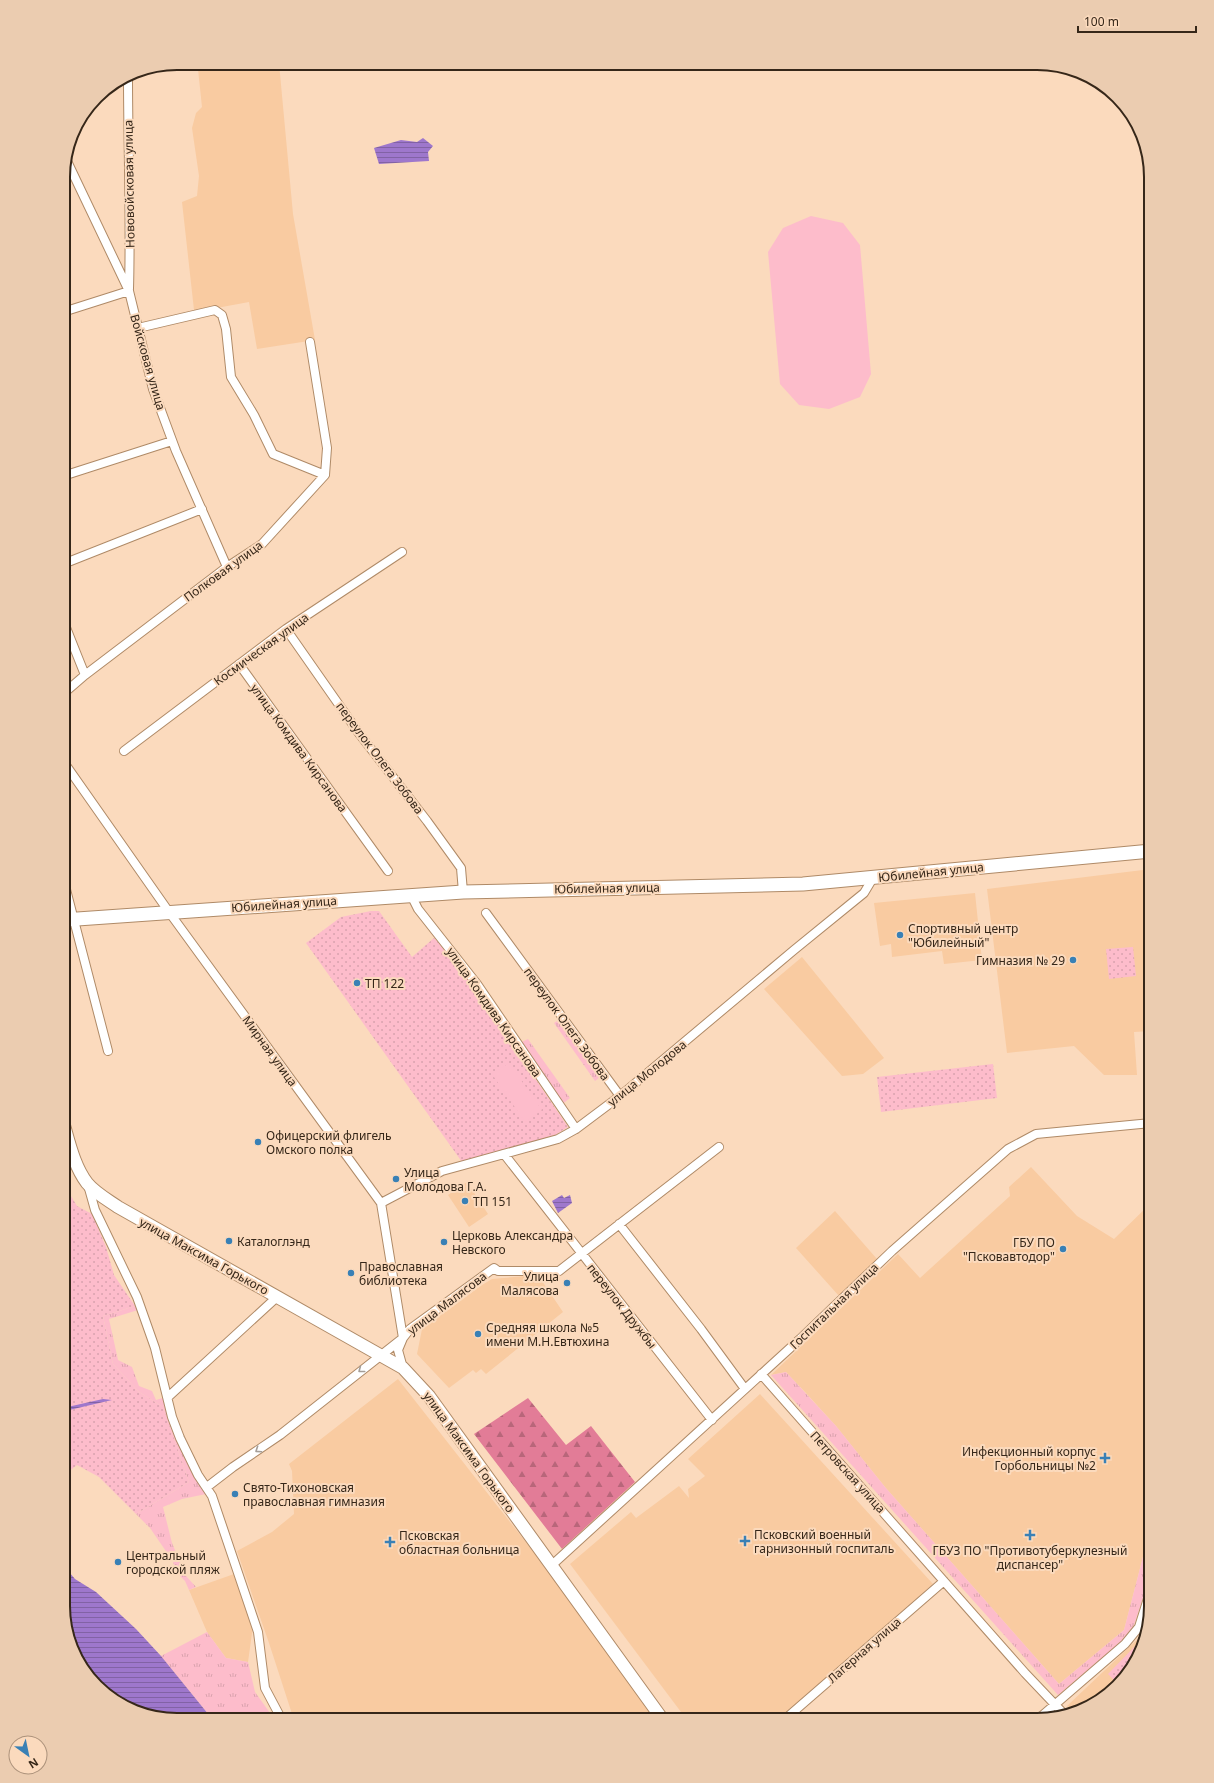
<svg xmlns="http://www.w3.org/2000/svg" width="1214" height="1783" viewBox="0 0 1214 1783" font-family="'Noto Sans',sans-serif">
<defs>
<pattern id="grass-tufts" width="24" height="20" patternUnits="userSpaceOnUse"><rect width="24" height="20" fill="#fdbccb"/><path d="M3 7l-1-3M5 7V3M7 7l1-3M15 17l-1-3M17 17v-4M19 17l1-3" fill="none" stroke="#d9a2ae"/></pattern>
<pattern id="forest-firs" width="22" height="20" patternUnits="userSpaceOnUse"><rect width="22" height="20" fill="#e27c97"/><path d="M5 1l3.5 6h-7zM16 11l3.5 6h-7z" fill="#b8667a"/></pattern>
<pattern id="park-dots" width="8" height="8" patternUnits="userSpaceOnUse"><rect width="8" height="8" fill="#fdbccb"/><path d="M2 2h.1M6 6h.1" fill="none" stroke="#d9a2ae" stroke-width="1.8" stroke-linecap="round"/></pattern>
<pattern id="water-rules" width="6" height="5" patternUnits="userSpaceOnUse"><rect width="6" height="5" fill="#9e77cc"/><path d="M0 2.5h6" fill="none" stroke="#8262a5"/></pattern>
</defs>
<rect width="100%" height="100%" fill="#fbdabd"/>
<path fill="#f9cba1" d="M257,63H279L293,214L315,340L257,349L249,302L222,307L194,310L182,202L197,196L199,176L192,128L196,113L202,107L198,69Z
M1151,869V1031L1134,1032L1137,1075H1104L1074,1046L1007,1053L987,889Z
M975,893L982,960L944,964L942,951L892,957L891,944L880,946L874,903Z
M802,957L884,1058L863,1074L842,1076L764,989Z
M1031,1167L1077,1216L1114,1239L1151,1203V1526L1124,1630L1059,1684L885,1487L836,1426L805,1392L786,1372L771,1375L898,1254L920,1278L1010,1196L1009,1187Z
M467,1182L488,1214L469,1227L448,1195Z
M835,1211L877,1259L839,1296L796,1248Z
M538,1275L563,1312L486,1374L481,1369L476,1373L473,1370L449,1388L417,1354L422,1329L482,1285L492,1279Z
M398,1379L539,1559L656,1720H294L269,1643L237,1551L272,1532L294,1514L292,1471L289,1464Z
M760,1394L933,1584L779,1720H687L570,1564L631,1512L636,1518L679,1486L689,1498L688,1489L705,1476L688,1459Z
M234,1574L253,1626L248,1662L226,1658L207,1632L189,1590Z
M1144,1633L1136,1663L1094,1705L1072,1711L1067,1706Z"/>
<path fill="url(#grass-tufts)" d="M563,1017L604,1074L595,1081L554,1023Z
M528,1039L570,1098L560,1106L517,1044Z
M135,1306L138,1310L109,1319L118,1360L132,1367L139,1386L152,1391L156,1400L166,1397L206,1494L182,1499L163,1507L172,1543L186,1576L196,1587L189,1590L185,1581L178,1574L172,1560L150,1528L136,1514L189,1482L163,1407L139,1392L113,1364L103,1316Z
M786,1372L836,1426L885,1487L1059,1684L1124,1630L1151,1526V1573L1134,1625L1123,1640L1058,1695L771,1375Z
M207,1632L226,1658L248,1662L255,1692L275,1720H213L161,1656Z"/>
<path fill="url(#forest-firs)" d="M528,1398L566,1445L591,1426L635,1482L562,1549L474,1434Z"/>
<path fill="url(#park-dots)" d="M371,911H379L412,957L434,938L437,941L467,978L568,1127L555,1135L462,1162L306,943L341,917Z
M1133,947L1136,976L1109,979L1106,949Z
M993,1064L997,1098L881,1112L877,1077Z
M63,1183L77,1206L92,1214L106,1247L114,1275L135,1306L103,1316L113,1364L139,1392L163,1407L189,1482L136,1514L99,1477L77,1465L63,1476Z
M1141,1640L1136,1663L1116,1682L1108,1674Z"/>
<path fill="#fdbccb" d="M811,216L843,223L860,245L871,374L860,397L829,409L799,405L780,384L768,252L783,228Z
M509,1063L542,1110L525,1122L492,1074Z"/>
<path fill="url(#water-rules)" d="M423,138L433,146L428,152L429,161L379,164L374,148L401,140L417,142Z
M562,1195L564,1198L570,1195L572,1203L558,1213L552,1201Z
M103,1399L112,1400L65,1411C69,1430 73,1433 63,1452V1408Z
M63,1565L75,1579L96,1592L136,1629L161,1656L213,1720H170L120,1705L78,1663L63,1606Z"/>
<g fill="none" stroke-linecap="round" stroke-linejoin="round">
<defs>
<path id="minor" d="M128,76C128,147 131,218 129,289
M66,159L129,291L153,389L176,451L227,567
M63,312L129,291
M138,328L215,310L222,315L226,329L231,377L254,415L273,454L325,475
M63,476L172,441
M63,564L202,509
M63,620L85,675
M286,629L358,732L427,821L461,868L463,892
M239,664L388,871
M63,694L85,675L227,567L262,544L325,475L327,448L310,342
M124,751L286,629L402,552
M63,761L169,912L381,1203L403,1338L398,1350L403,1368
M63,878L108,1051
M411,895L418,909L477,984L576,1129
M486,913L620,1096
M504,1154L712,1420
M88,1185L95,1210L137,1297L155,1348L172,1417L180,1438L198,1475L212,1496L258,1632L265,1688L282,1720
M381,1203L442,1171L558,1139L576,1129L620,1096L794,950L864,893L873,878
M619,1224L701,1329L745,1389
M761,1374L1025,1673L1063,1713
M168,1397L277,1297
M207,1487L233,1467L280,1435L403,1338L410,1329L494,1268L498,1271H559L719,1147
M552,1565L800,1339L892,1251L1008,1149L1036,1134L1151,1123
M784,1720L944,1581
M1037,1720L1125,1644L1139,1627L1151,1589"/>
<path id="secondary" d="M63,1122C69,1142 74,1166 87,1183C95,1193 108,1200 118,1207L403,1368L429,1396L663,1720"/>
<path id="primary" d="M63,920L463,892L803,884L1151,851"/>
</defs>
<use href="#minor" stroke="#af8a67" stroke-width="10"/>
<use href="#secondary" stroke="#af8a67" stroke-width="14"/>
<use href="#primary" stroke="#af8a67" stroke-width="15"/>
<use href="#minor" stroke="#fff" stroke-width="8"/>
<use href="#secondary" stroke="#fff" stroke-width="12"/>
<use href="#primary" stroke="#fff" stroke-width="13"/>
</g>
<defs><path id="oneway-chevron" d="M-2-3.5L2.5 0L-2 3.5" fill="none" stroke-width="1.6" stroke-linecap="round" stroke-linejoin="round"/></defs>
<g stroke="#a59e98">
<use href="#oneway-chevron" transform="translate(361 1370) rotate(142)"/>
<use href="#oneway-chevron" transform="translate(258 1450) rotate(146)"/>
</g>
<g fill="#3980b5" stroke="#fbdabd" stroke-width="1.5">
<circle cx="900" cy="935" r="4"/>
<circle cx="1073" cy="960" r="4"/>
<circle cx="357" cy="983" r="4"/>
<circle cx="258" cy="1142" r="4"/>
<circle cx="396" cy="1179" r="4"/>
<circle cx="465" cy="1201" r="4"/>
<circle cx="229" cy="1241" r="4"/>
<circle cx="444" cy="1242" r="4"/>
<circle cx="1063" cy="1249" r="4"/>
<circle cx="351" cy="1273" r="4"/>
<circle cx="567" cy="1283" r="4"/>
<circle cx="478" cy="1334" r="4"/>
<path d="M1103 1452h4v4h4v4h-4v4h-4v-4h-4v-4h4z"/>
<circle cx="235" cy="1494" r="4"/>
<path d="M1028 1529h4v4h4v4h-4v4h-4v-4h-4v-4h4z"/>
<path d="M743 1535h4v4h4v4h-4v4h-4v-4h-4v-4h4z"/>
<path d="M388 1536h4v4h4v4h-4v4h-4v-4h-4v-4h4z"/>
<circle cx="118" cy="1562" r="4"/>
</g>
<g text-anchor="middle" dominant-baseline="central" stroke-width="4" stroke-linejoin="round" paint-order="stroke">
<g font-size="12" fill="#362719" stroke="#fbdabd">
<text transform="translate(129 184) rotate(-91)">Нововойсковая улица</text>
<text transform="translate(148 362) rotate(74)">Войсковая улица</text>
<text transform="translate(223 571) rotate(-36)">Полковая улица</text>
<text transform="translate(261 649) rotate(-36)">Космическая улица</text>
<text transform="translate(299 748) rotate(54)">улица Комдива Кирсанова</text>
<text transform="translate(380 758) rotate(53)">переулок Олега Зобова</text>
<text transform="translate(931 872) rotate(-6)">Юбилейная улица</text>
<text transform="translate(607 888) rotate(-1)">Юбилейная улица</text>
<text transform="translate(284 904) rotate(-4)">Юбилейная улица</text>
<text transform="translate(494 1012) rotate(55)">улица Комдива Кирсанова</text>
<text transform="translate(567 1024) rotate(54)">переулок Олега Зобова</text>
<text transform="translate(270 1051) rotate(54)">Мирная улица</text>
<text transform="translate(647 1073) rotate(-39)">улица Молодова</text>
<text transform="translate(204 1256) rotate(29)">улица Максима Горького</text>
<text transform="translate(447 1303) rotate(-37)">улица Малясова</text>
<text transform="translate(622 1306) rotate(52)">переулок Дружбы</text>
<text transform="translate(834 1306) rotate(-44)">Госпитальная улица</text>
<text transform="translate(469 1452) rotate(54)">улица Максима Горького</text>
<text transform="translate(848 1472) rotate(48)">Петровская улица</text>
<text transform="translate(864 1650) rotate(-41)">Лагерная улица</text>
</g>
<g font-size="12" fill="#362719" stroke="#fbdabd" text-anchor="start">
<text x="908" y="928">Спортивный центр<tspan x="908" dy="14">"Юбилейный"</tspan></text>
<text x="1065" y="960" text-anchor="end">Гимназия № 29</text>
<text x="365" y="983">ТП 122</text>
<text x="266" y="1135">Офицерский флигель<tspan x="266" dy="14">Омского полка</tspan></text>
<text x="404" y="1172">Улица<tspan x="404" dy="14">Молодова Г.А.</tspan></text>
<text x="473" y="1201">ТП 151</text>
<text x="452" y="1235">Церковь Александра<tspan x="452" dy="14">Невского</tspan></text>
<text x="237" y="1241">Каталоглэнд</text>
<text x="1055" y="1242" text-anchor="end">ГБУ ПО<tspan x="1055" dy="14">"Псковавтодор"</tspan></text>
<text x="359" y="1266">Православная<tspan x="359" dy="14">библиотека</tspan></text>
<text x="559" y="1276" text-anchor="end">Улица<tspan x="559" dy="14">Малясова</tspan></text>
<text x="486" y="1327">Средняя школа №5<tspan x="486" dy="14">имени М.Н.Евтюхина</tspan></text>
<text x="1096" y="1451" text-anchor="end">Инфекционный корпус<tspan x="1096" dy="14">Горбольницы №2</tspan></text>
<text x="243" y="1487">Свято-Тихоновская<tspan x="243" dy="14">православная гимназия</tspan></text>
<text x="754" y="1534">Псковский военный<tspan x="754" dy="14">гарнизонный госпиталь</tspan></text>
<text x="399" y="1535">Псковская<tspan x="399" dy="14">областная больница</tspan></text>
<text x="1030" y="1550" text-anchor="middle">ГБУЗ ПО "Противотуберкулезный<tspan x="1030" dy="14">диспансер"</tspan></text>
<text x="126" y="1555">Центральный<tspan x="126" dy="14">городской пляж</tspan></text>
</g>
</g>
<path d="M0 0H1214V1783H0ZM177 70H1037A107 107 0 0 1 1144 177V1606A107 107 0 0 1 1037 1713H177A107 107 0 0 1 70 1606V177A107 107 0 0 1 177 70Z" fill="#ebccb0" fill-rule="evenodd"/>
<path fill="none" stroke="#362719" stroke-width="2" d="M177 70H1037A107 107 0 0 1 1144 177V1606A107 107 0 0 1 1037 1713H177A107 107 0 0 1 70 1606V177A107 107 0 0 1 177 70Z"/>
<g transform="translate(28 1755) rotate(147)"><circle r="19" fill="#fbdabd" stroke="#ac927b"/>
<path d="M0-3L7 15L0 10L-7 15Z" fill="#3980b5"/>
<text y="-6" font-size="11" font-weight="bold" text-anchor="middle" fill="#362719">N</text>
</g>
<path d="M1078 26v6h118v-6" fill="none" stroke="#362719" stroke-width="2"/>
<text x="1084" y="26" font-size="12" fill="#362719" stroke="#fbdabd" stroke-width="3" paint-order="stroke">100 m</text>
</svg>
